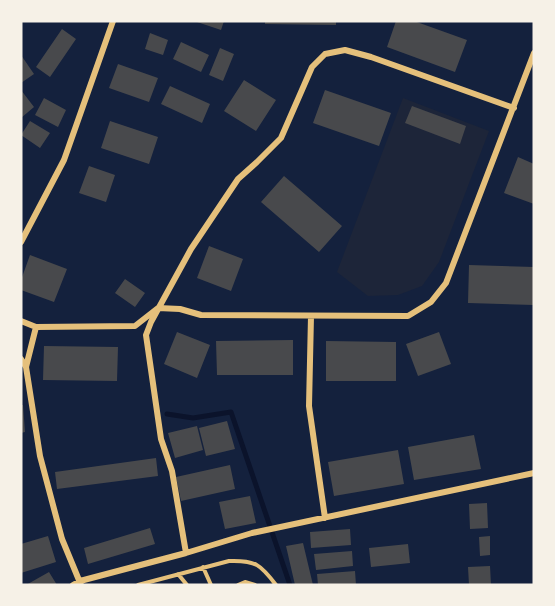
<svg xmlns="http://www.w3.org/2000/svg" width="555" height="606" viewBox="0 0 555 606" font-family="'IBM Plex Sans',sans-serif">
<rect width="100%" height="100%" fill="#14213d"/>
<path fill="#1d2539" d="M403,98L489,131L439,262L422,286L398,295L368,296L337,272Z"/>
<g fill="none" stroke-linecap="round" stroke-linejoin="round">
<path stroke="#0b132b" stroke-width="5" d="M167,414L193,418L231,412L290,585"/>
</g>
<path fill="#48494c" d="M194,21H224L221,30Z
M265,21H336V25L265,24Z
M396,21H414L467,40L455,72L387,47Z
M62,29L76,39L50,77L36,67Z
M150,33L168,40L163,55L145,49Z
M181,42L209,55L201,72L173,59Z
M220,48L234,54L223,81L209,75Z
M21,55L34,74L21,83Z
M118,64L158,78L149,102L109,88Z
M244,80L276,100L256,131L224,111Z
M170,86L210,104L202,123L161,104Z
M21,90L34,107L21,118Z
M325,90L391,113L379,146L313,123Z
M44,98L66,110L58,127L35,115Z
M412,106L466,126L460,144L405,123Z
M30,121L50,133L40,148L21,135Z
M110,121L158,137L149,164L101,148Z
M518,157L534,164V204L504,193Z
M89,166L115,175L106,202L79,193Z
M284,176L342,226L319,252L261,202Z
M209,246L243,259L231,291L197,278Z
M30,255L67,269L54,302L21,290V280Z
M469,265L534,267V305L468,303Z
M125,279L145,293L135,307L115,293Z
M177,332L210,345L197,378L164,364Z
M439,332L451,364L418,376L406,344Z
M293,340V375H217L216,341Z
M326,341L396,342V381H326Z
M44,346L118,347L117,381L43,380Z
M21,405H23L25,432L21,433Z
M227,421L235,449L206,456L199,428Z
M197,426L203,450L175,458L168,433Z
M474,435L481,469L414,480L408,447Z
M398,450L404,484L334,496L328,462Z
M156,458L158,476L57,489L55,472Z
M230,465L235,489L181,501L176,477Z
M250,496L256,523L225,529L219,502Z
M487,503L488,528L470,529L469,504Z
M150,528L155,544L88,564L84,548Z
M350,529L351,545L311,548L310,532Z
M48,536L56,562L21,573V544Z
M490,536V555L480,556L479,537Z
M303,543L313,585H295L286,546Z
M408,544L410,563L371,567L369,548Z
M352,551L353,566L316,570L314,554Z
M490,566L491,585H469L468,567Z
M355,571L356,585H318L317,574Z
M49,572L57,585H26Z"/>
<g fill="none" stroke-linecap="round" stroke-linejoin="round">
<path stroke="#e5c07b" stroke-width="4" d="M203,567L211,585
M178,574L187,585
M138,585L229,561C256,560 261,565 276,585
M238,585L245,582L255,585"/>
<path stroke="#e5c07b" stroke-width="6" d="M21,242L64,160L113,21
M311,316L309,406L325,518
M21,321L36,327L135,326L158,308L180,309L201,315L408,316L431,302L446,283L534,53
M36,327L26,367L40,456L62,539L81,585
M21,359L26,367
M186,553L172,471L161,439L146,335L151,322L191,249L238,179L257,162L281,138L312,67L325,54L345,50L371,57L514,108
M73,585L80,581L186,553L252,533L534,473"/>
</g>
<rect width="555" height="606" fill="none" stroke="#f6f1e7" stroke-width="45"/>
</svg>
